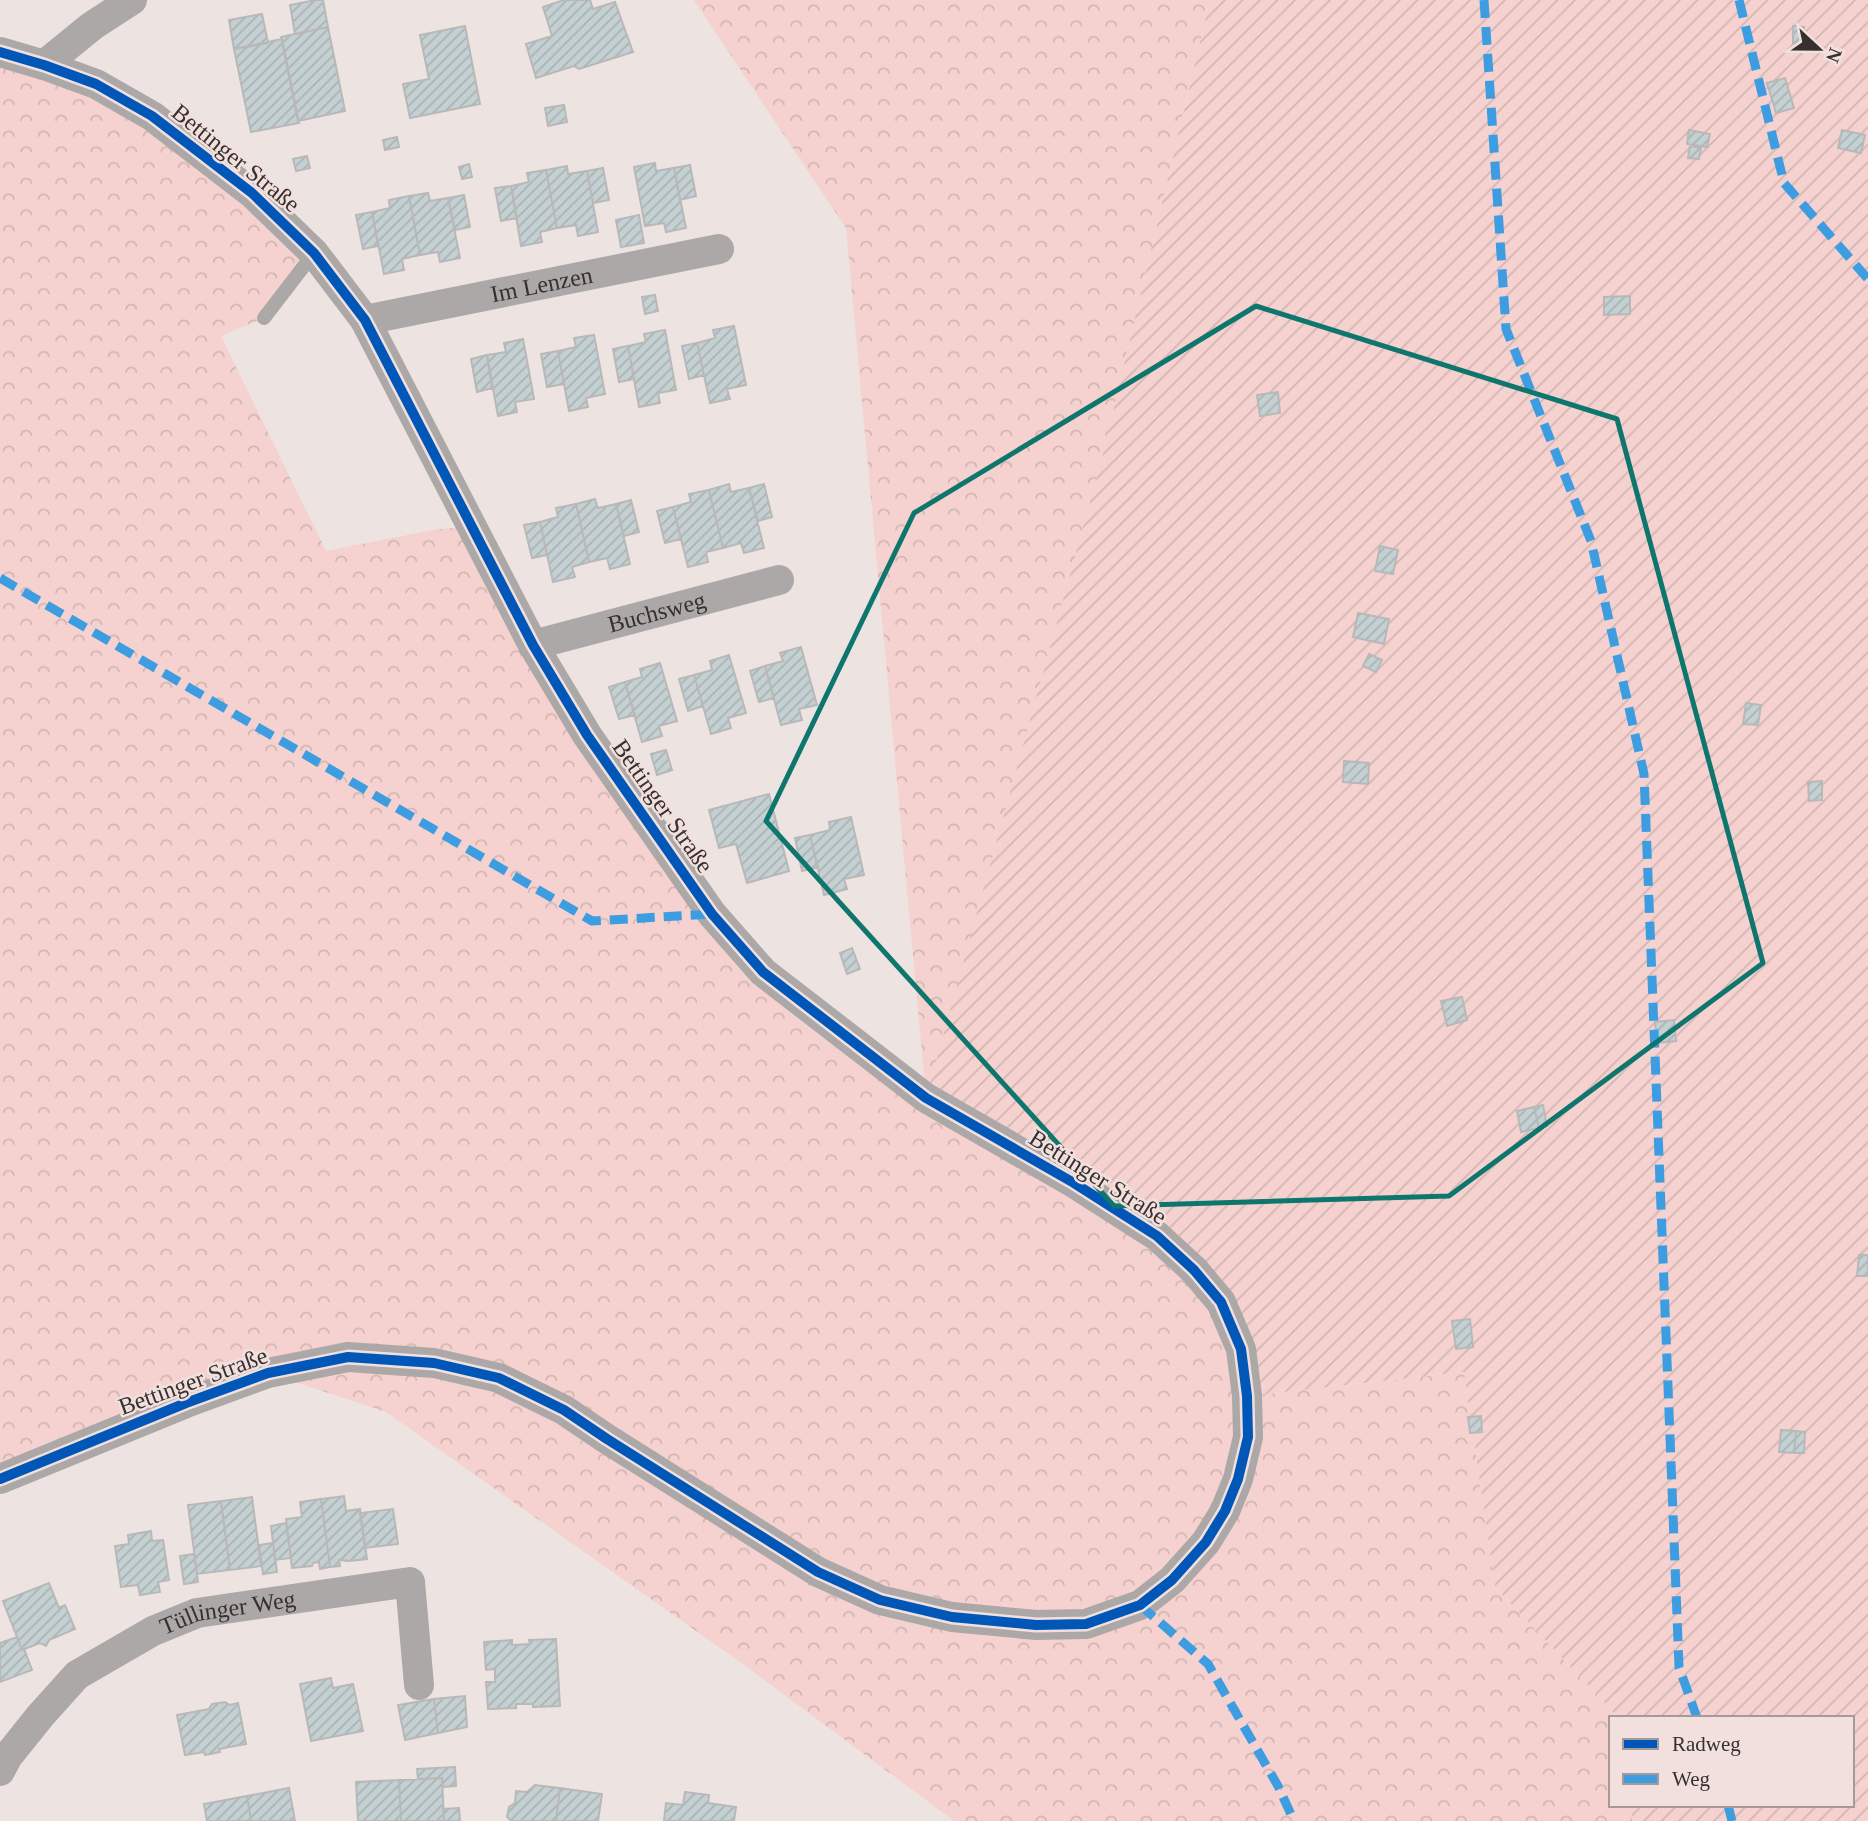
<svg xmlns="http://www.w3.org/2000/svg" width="1868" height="1821" viewBox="0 0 1868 1821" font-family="'Times New Roman',serif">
<defs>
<pattern id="forest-crowns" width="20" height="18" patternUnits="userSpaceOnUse" patternTransform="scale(1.75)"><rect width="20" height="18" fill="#f5d2cf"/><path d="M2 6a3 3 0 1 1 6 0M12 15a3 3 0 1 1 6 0" fill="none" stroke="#d3b5b2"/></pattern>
<pattern id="garden-furrows" width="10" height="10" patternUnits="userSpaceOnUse" patternTransform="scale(1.75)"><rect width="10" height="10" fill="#f5d2cf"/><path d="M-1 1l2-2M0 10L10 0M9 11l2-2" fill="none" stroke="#d3b5b2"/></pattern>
<pattern id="building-hatch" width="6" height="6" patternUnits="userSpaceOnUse" patternTransform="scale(1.75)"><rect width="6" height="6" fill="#c4d0d2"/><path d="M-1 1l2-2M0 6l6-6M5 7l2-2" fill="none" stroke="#a9b3b5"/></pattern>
</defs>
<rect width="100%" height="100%" fill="#ede4e2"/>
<path fill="url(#forest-crowns)" d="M694,0H1210L1101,462L1194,1270L1247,1396L1464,1372L1495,1587L1619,1718H1611V1805H1632V1821H954L747,1667L386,1412L268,1373L0,1479V52L96,84L314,253L264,318L221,336L326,551L438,529L472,527L712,914L926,1097L846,228Z"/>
<path fill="url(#garden-furrows)" d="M1210,0H1868V1821H1632V1805H1852V1718H1619L1495,1587L1464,1372L1247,1396L1194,1270L926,1098L1101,462Z"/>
<path fill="url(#building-hatch)" stroke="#b9b8b8" stroke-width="2" d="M316,0H323L328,27L295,34L290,5Z
M564,0H590L593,9L615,2L633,52L579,69L574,66L536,78L526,44L552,36L543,7Z
M262,14L268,43L234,49L229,20Z
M465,26L480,104L410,118L403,84L429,79L420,35Z
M1793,26L1804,27V44L1793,43Z
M328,27L345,111L298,121L281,37Z
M282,39L299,123L251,132L234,49Z
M1785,78L1794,108L1776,113L1767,83Z
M564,105L567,122L548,126L545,108Z
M1689,130L1710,134L1707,147L1687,144Z
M1842,130L1865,135L1861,153L1838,148Z
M397,137L399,147L385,150L383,140Z
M1690,146L1701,148L1699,159L1688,158Z
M307,156L310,168L296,171L293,159Z
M655,163L656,171L674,168L686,228L666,232L664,223L645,226L634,167Z
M469,164L472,177L462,179L459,167Z
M690,165L696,196L680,200L674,168Z
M567,166L568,174L587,171L598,232L578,236L576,225L557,228L546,170Z
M603,168L609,200L593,203L587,171Z
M546,170L557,228L540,232L542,242L521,246L511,186L529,182L527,173Z
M511,186L517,218L501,221L495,188Z
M428,193L430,201L448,198L460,258L440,262L438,252L420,255L409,196Z
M464,195L470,227L455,230L448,198Z
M409,196L420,255L402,259L404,270L384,274L372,212L390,208L389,200Z
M372,212L378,246L363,249L356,215Z
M639,215L644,243L621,247L616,220Z
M655,295L658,311L645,314L642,297Z
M1630,296V314L1604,315V297Z
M734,326L746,385L727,389L730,399L710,403L697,343L715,338L713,330Z
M665,330L676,390L658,393L660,403L639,407L628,346L646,342L644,334Z
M594,335L605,394L586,398L588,407L569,411L558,351L576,347L574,338Z
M523,339L534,399L515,402L517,412L498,416L487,355L506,352L504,343Z
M697,343L704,375L689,379L682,346Z
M628,346L634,379L619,382L613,349Z
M558,351L564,384L547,387L541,354Z
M487,355L492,388L477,392L471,359Z
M1278,392L1280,413L1260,416L1257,395Z
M729,484L731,492L749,488L764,548L744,553L741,543L723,548L709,490Z
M764,484L772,517L758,521L749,488Z
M709,490L723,548L706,552L708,562L688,567L673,507L691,502L689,494Z
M595,499L598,508L616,504L630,564L610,569L607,558L589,562L576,504Z
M631,500L639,532L624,536L616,504Z
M576,504L589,562L572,567L575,577L553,582L540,522L558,517L556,508Z
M673,507L681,539L665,543L657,511Z
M540,522L547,555L532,558L524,525Z
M1380,546L1398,550L1393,574L1375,571Z
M1358,613L1389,619L1384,644L1353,637Z
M801,647L817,705L799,709L802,720L781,725L765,666L783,661L780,653Z
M1369,654L1382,660L1376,672L1363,666Z
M729,655L746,713L728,718L731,728L711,734L694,675L712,670L710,661Z
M660,663L677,721L659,726L662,736L642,742L625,682L642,677L640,669Z
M765,666L774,698L759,702L750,671Z
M694,675L703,706L688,711L679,679Z
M625,682L635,715L619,719L609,687Z
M1746,703L1761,705L1758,725L1743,724Z
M666,750L672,770L657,775L651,754Z
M1344,761L1369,763L1368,784L1343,782Z
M1822,781V800L1809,801L1808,782Z
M769,794L789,871L747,883L736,844L719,848L709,810Z
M851,817L864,875L844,879L847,889L824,895L810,835L830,830L829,822Z
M810,835L818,867L802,871L795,838Z
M852,948L860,969L847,974L840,953Z
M1462,997L1467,1020L1447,1026L1441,1001Z
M1674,1020L1676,1041L1657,1043L1655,1022Z
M1543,1105L1547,1126L1539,1128L1534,1107Z
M1534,1107L1539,1128L1521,1132L1517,1111Z
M1859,1255H1868V1276H1857Z
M1470,1319L1473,1347L1456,1349L1452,1321Z
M1481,1416L1482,1432L1470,1433L1468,1417Z
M1781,1430L1796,1431L1794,1453L1779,1452Z
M1796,1431L1805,1432L1804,1453H1794Z
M344,1496L346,1511L360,1509L367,1559L349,1561L339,1560L340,1566L330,1567L321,1499Z
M252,1497L261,1566L230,1570L221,1501Z
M321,1499L330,1567L320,1569L319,1562L313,1563L312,1566L292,1568L286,1519L302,1517L300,1502Z
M221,1501L230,1570L197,1574L188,1505Z
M393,1509L398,1544L365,1548L360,1513Z
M286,1523L291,1558L275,1560L271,1526Z
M151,1531L152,1541L163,1540L169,1580L158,1582L160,1592L140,1595L138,1585L121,1587L115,1546L129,1544L128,1535Z
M273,1543L277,1572L263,1574L259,1545Z
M194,1554L198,1582L184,1584L180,1556Z
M49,1583L59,1608L65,1605L75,1629L49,1640L46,1646L40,1643L22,1650L3,1601Z
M17,1637L22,1650L24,1649L32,1670L0,1682V1643Z
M556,1639L560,1706L533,1707V1704H516V1708L488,1709L486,1682H495V1669L486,1670L484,1642L512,1640V1645L530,1644L529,1640Z
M331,1678L333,1688L353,1684L363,1731L311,1741L300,1684Z
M465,1696L467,1727L438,1733L434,1699Z
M434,1699L438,1733L405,1740L398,1705Z
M225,1702L230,1705L238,1703L246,1744L219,1749L220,1752L205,1755L204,1752L185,1755L177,1715L209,1709L212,1704Z
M455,1767L456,1786L443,1787L442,1778L418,1779L417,1769Z
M442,1778L444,1821H401L399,1780Z
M399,1780L401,1821H358L356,1782Z
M535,1785L560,1788L556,1821H511L507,1817L509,1807L515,1803L516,1791L527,1792Z
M289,1788L295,1821H251L247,1796Z
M560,1788L602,1794L598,1821H556Z
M685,1792L709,1795L708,1803L736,1807L734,1821H664L666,1803L683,1805Z
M247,1796L251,1821H207L204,1804Z
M459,1808L460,1821H444L443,1809Z"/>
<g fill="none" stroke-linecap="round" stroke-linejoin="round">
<path stroke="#aca8a8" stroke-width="14" d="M264,318L314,253"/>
<g stroke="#aca8a8" stroke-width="30">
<path d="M0,52L44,65L96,84L152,116L252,193L314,253L365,320L533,645L587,735L712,914L763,972L926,1098L1074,1183L1157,1236L1194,1270L1221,1302L1241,1349L1247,1396L1248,1437L1238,1479L1225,1511L1206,1542L1172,1580L1140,1605L1086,1624L1036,1625L952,1617L880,1600L818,1572L607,1439L564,1410L499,1378L434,1363L348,1357L268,1373L186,1403L0,1479"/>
<path d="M44,65L92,26L132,0"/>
<path id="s1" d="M365,320L719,249"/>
<path id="s2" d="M533,645L779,580"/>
<path id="s3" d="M0,1771L8,1756L41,1715L77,1675L153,1631L197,1613L410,1582L419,1685"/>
</g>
<path stroke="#3e9de1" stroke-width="9" stroke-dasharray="18 9" stroke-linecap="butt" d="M1484,0L1506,329L1591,541L1644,774L1679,1667L1697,1718
M1739,0L1784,183L1868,279
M0,578L592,921L712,914
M1140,1605L1208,1664L1278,1786L1294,1821
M1728,1805L1732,1821"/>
<defs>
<path id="cycleway" d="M0,52L44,65L96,84L152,116L252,193L314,253L365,320L533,645L587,735L712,914L763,972L926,1098L1074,1183L1157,1236L1194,1270L1221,1302L1241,1349L1247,1396L1248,1437L1238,1479L1225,1511L1206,1542L1172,1580L1140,1605L1086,1624L1036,1625L952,1617L880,1600L818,1572L607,1439L564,1410L499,1378L434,1363L348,1357L268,1373L186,1403L0,1479"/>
</defs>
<use href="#cycleway" stroke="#f1e0de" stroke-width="15"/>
<use href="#cycleway" stroke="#0057b8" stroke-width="10"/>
</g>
<path fill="none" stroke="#0f766e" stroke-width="5" stroke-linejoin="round" d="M1256,306L1617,419L1763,963L1449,1196L1114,1206L766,821L914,513Z"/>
<g text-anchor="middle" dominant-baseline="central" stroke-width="5" stroke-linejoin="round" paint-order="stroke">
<g font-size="24" fill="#36302f" stroke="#f1e0de">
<text transform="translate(236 158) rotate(39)">Bettinger Straße</text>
<text stroke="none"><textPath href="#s1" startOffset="180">Im Lenzen</textPath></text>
<text stroke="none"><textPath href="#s2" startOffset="128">Buchsweg</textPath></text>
<text transform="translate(663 806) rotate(55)">Bettinger Straße</text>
<text transform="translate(1098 1177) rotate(32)">Bettinger Straße</text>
<text transform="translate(193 1381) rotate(-20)">Bettinger Straße</text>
<text stroke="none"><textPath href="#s3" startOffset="289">Tüllinger Weg</textPath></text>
</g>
</g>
<rect x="1609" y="1716" width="245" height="91" fill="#f1e0de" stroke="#a69a98" stroke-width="2"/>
<rect x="1623" y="1739" width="35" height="10" fill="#0057b8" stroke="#a69a98" stroke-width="2"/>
<text x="1672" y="1751" font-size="21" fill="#36302f">Radweg</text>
<rect x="1623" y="1774" width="35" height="10" fill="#3e9de1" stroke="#a69a98" stroke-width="2"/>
<text x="1672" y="1786" font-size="21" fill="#36302f">Weg</text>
<g transform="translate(1819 49) rotate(112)" stroke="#f1e0de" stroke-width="5" paint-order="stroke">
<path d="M0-5L12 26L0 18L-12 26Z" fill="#36302f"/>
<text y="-10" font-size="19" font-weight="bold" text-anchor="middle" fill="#36302f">N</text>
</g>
</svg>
